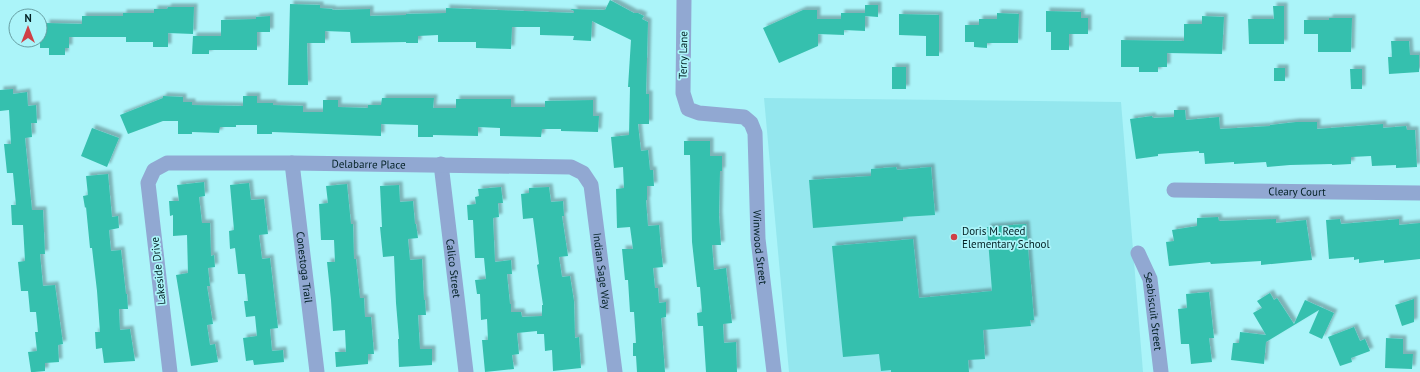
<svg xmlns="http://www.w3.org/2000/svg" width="1420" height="372" viewBox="0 0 1420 372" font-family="'PT Sans',sans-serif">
<defs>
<filter id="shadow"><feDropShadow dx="3.5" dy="-3.5" stdDeviation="1" flood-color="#0004"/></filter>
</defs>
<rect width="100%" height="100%" fill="#abf4f9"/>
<path fill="#94e7ee" d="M764,98L1121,102L1143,372H789Z"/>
<path fill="#36c0ae" filter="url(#shadow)" d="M610,0L634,13H638L644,16L642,19L648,22L646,94H649V124H638L641,151L648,150L650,170H653L654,186H647V200H646L648,226L659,225L661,249L663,267L653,268L655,288H658L659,303L666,302V317L661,318L665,372H637L636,356H633V343H636L634,312H630L628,280H625L622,249H633L630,227L617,228L616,189L624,188L623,167L614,168L611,137L629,135L630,87H628L631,40L592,21L591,41L573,40L574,36L540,35V27H512L511,49L476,48V42H438V35L418,36V43H406V42L351,43L350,32L325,31V43H307L308,85H288L290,4L320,5V8L333,9L332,10L370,9V16L406,15V14L446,13V8L574,13V11L570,9L605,10Z
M865,5H878V17L865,16V31L844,30V35L818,34V46L779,63L763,28L803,10H817V19H841V13H865Z
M1273,6H1284V44H1249L1248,19H1274Z
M168,7H194L193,34L168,33V47H153V42H126V37H69V48H65V55H49V48H40V28H46V23L82,24V16H123V13H154V9H167Z
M1046,11L1081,12V18H1088V34H1069V50H1051V32H1046Z
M997,13L1019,14L1018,43H987V48L974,47V42H965V25H979V19H997Z
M899,14L939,15V56H926V36L899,35Z
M270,16V32H257V50H209V54H192L193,36H221V20L256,19V17Z
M1202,16L1224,17L1222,54L1167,53V67H1158V72H1139V67H1121V40L1184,41V24H1202Z
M1329,18H1352L1351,52H1318V34H1304V20H1329Z
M1391,41H1409L1410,55H1419V72L1389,74L1388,57H1392Z
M892,67H906V89H892Z
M1274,68H1285V81H1274Z
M1350,69H1362V89H1351Z
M13,89V94L27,92L28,106L36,105L37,123H31L32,137L25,138L32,210H43L45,254H40L43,286L55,285L63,344L58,345L59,362L45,363V371L34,372H31L28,352L37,351L35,332H38L36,312H30L28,291H21L18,262L25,261L23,225H12L11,205H16L13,173H7L4,144H11L9,110L0,111V90Z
M163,96L183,97V102H192V105L243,106V96H257V103H273V105L303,106V112H323V100H338V107L368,108V105H381L382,98H434L433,108H456V99H511V107H545V101L593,100V116H599L598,132L561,131V129H542L541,137L500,136V128L478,127V136L433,135V137H418V125L381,124V136L272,132V134H257V125H236V127H220L219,133L192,132V134H178V121H163L128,134L120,115L163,98Z
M1174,110H1185L1186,120L1219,117L1220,129L1270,126V125L1296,122H1317V129L1383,124V128L1406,126L1407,130H1415L1417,167L1396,168V165L1372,166L1371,156L1351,157V164L1332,165V164L1290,165L1267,167L1266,162L1234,164V162L1205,164L1204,153H1199V151L1158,154V156L1136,159L1130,119L1152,116L1153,118L1174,117Z
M92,128L119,138L107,167L81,156Z
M684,141H710V156H722V171H720L719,215L721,245H712L714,270L726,268L732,323L723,324L724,343L736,342L737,372H706L703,326H698L697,313L702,312L700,287H697L692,242L690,155H684Z
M896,167L897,170L931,167L935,215L903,217V221L813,228L809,180L871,176V169Z
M108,174L112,217L118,216L119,228L109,230L111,251L121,250L126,294H127L128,309H119L120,330L130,329L135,361L104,363L102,348L96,349L95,332H100L97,291L92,248H90L86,207L85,208L83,196L88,195L86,176Z
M204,182L205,196L199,197L202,223H210L211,256L214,255L215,267L208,268L210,286H207L213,324L207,325L210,345L215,344L218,362L191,366L176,275L188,273L187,235L173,236V215L170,216L169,201H179L177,185Z
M249,183L251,200L264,199L268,234L259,235L262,259L270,258L278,328L270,329L272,351L283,350L284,362L254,365L253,360L246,361L243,338L257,336L255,316L246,317L244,301H248L245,274H238L235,248L230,249L229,231L234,230L230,185Z
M347,184L351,224H353L354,259H356L360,298H364L365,317H371L374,354H368V364L336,367L335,352H346L345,330L333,331L331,300L327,262H335L334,240H321L319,204L328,203L326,186Z
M399,185L400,202L413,201L415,224H416L418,238L408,239L410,260L422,259L424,300H425L426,315H418L420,349H432V365L399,367L398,339H399L396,303L394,256L383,257L380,227H382L380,186Z
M501,187L503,203H498L499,217L493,218L495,262L511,260L512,274H507L510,304H511V312H521L522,317L542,316V305H543L537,265L539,264L533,218L523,219L521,194L529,193V188L549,187L551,202L563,201L564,216H562L568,256L559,257L562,277L570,276L574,301L575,338L579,337L581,368L553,371L552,350L545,351L544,334H537V331L517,333L519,354L512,355L514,369L485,372L482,340H488L487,319L481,320L480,294H477L475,280L486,279L484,258H475L473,220H468L467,205L476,204L475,197L479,196L478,189Z
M1218,217L1219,221L1276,219V223L1306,220L1312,260L1261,265V261L1211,264L1210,262L1169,266L1166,242L1174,241L1172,230L1197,226V218Z
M1340,219L1341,224L1399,219V225L1420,223V259L1384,263V260L1359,263V259L1354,260V257L1329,259L1326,220Z
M1026,224L1034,320H1030L1031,326L983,330L985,359L968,360L969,372H891V370L881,371L879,354L843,357L832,246L913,239L919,298L992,291L987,227Z
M1209,292L1214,338H1209L1212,362L1191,364L1189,344H1181L1178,309L1187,308L1186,294Z
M1270,293L1274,300L1277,298L1294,324L1305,300L1334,313L1322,339L1309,333L1319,310L1266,342L1264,364L1231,360L1233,343H1239L1240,332L1266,335L1253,313L1262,308L1257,301Z
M1414,299V322L1402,326L1395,305Z
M1354,327L1360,341L1365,339L1370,351L1351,358L1352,362L1340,366L1328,337Z
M1386,338L1403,339V354H1413L1412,369L1385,368Z"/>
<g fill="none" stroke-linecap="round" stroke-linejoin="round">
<g stroke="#91a8d2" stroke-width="15">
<path id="s1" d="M684,0L683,93L688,109L699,113L744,117L751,123L755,133L758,239L774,372"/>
<path id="s2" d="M292,163L317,372"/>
<path id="s3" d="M441,164L466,372"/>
<path id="s4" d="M1174,190L1420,193"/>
<path id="s5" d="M1138,253L1150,279L1161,372"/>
<path id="s6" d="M170,372L148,183L154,170L167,163H292L571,167L583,173L591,185L615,372"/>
</g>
</g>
<circle fill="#cf4046" stroke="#abf4f9" stroke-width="1.5" cx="954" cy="237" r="4"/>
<g text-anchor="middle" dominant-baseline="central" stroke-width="3.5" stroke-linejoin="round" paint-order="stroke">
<g font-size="11" fill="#022023" stroke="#abf4f9">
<text transform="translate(683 55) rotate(-89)">Terry Lane</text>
<text stroke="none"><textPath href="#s6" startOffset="421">Delabarre Place</textPath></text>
<text stroke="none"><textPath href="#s4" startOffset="123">Cleary Court</textPath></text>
<text stroke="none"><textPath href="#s1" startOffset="301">Winwood Street</textPath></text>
<text stroke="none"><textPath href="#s2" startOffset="105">Conestoga Trail</textPath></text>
<text stroke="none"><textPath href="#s3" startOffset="105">Calico Street</textPath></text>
<text transform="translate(158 271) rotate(-96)">Lakeside Drive</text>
<text stroke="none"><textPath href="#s6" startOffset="738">Indian Sage Way</textPath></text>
<text stroke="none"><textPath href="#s5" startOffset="61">Seabiscuit Street</textPath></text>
</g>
<g font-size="11" fill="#022023" stroke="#abf4f9" text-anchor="start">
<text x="962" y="231">Doris M. Reed<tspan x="962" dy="13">Elementary School</tspan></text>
</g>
</g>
<g transform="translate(28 28)"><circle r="19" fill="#abf4f9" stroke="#679fa3"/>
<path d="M0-3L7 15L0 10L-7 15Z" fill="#cf4046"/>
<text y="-6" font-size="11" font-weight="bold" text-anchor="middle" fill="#022023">N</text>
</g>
</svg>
